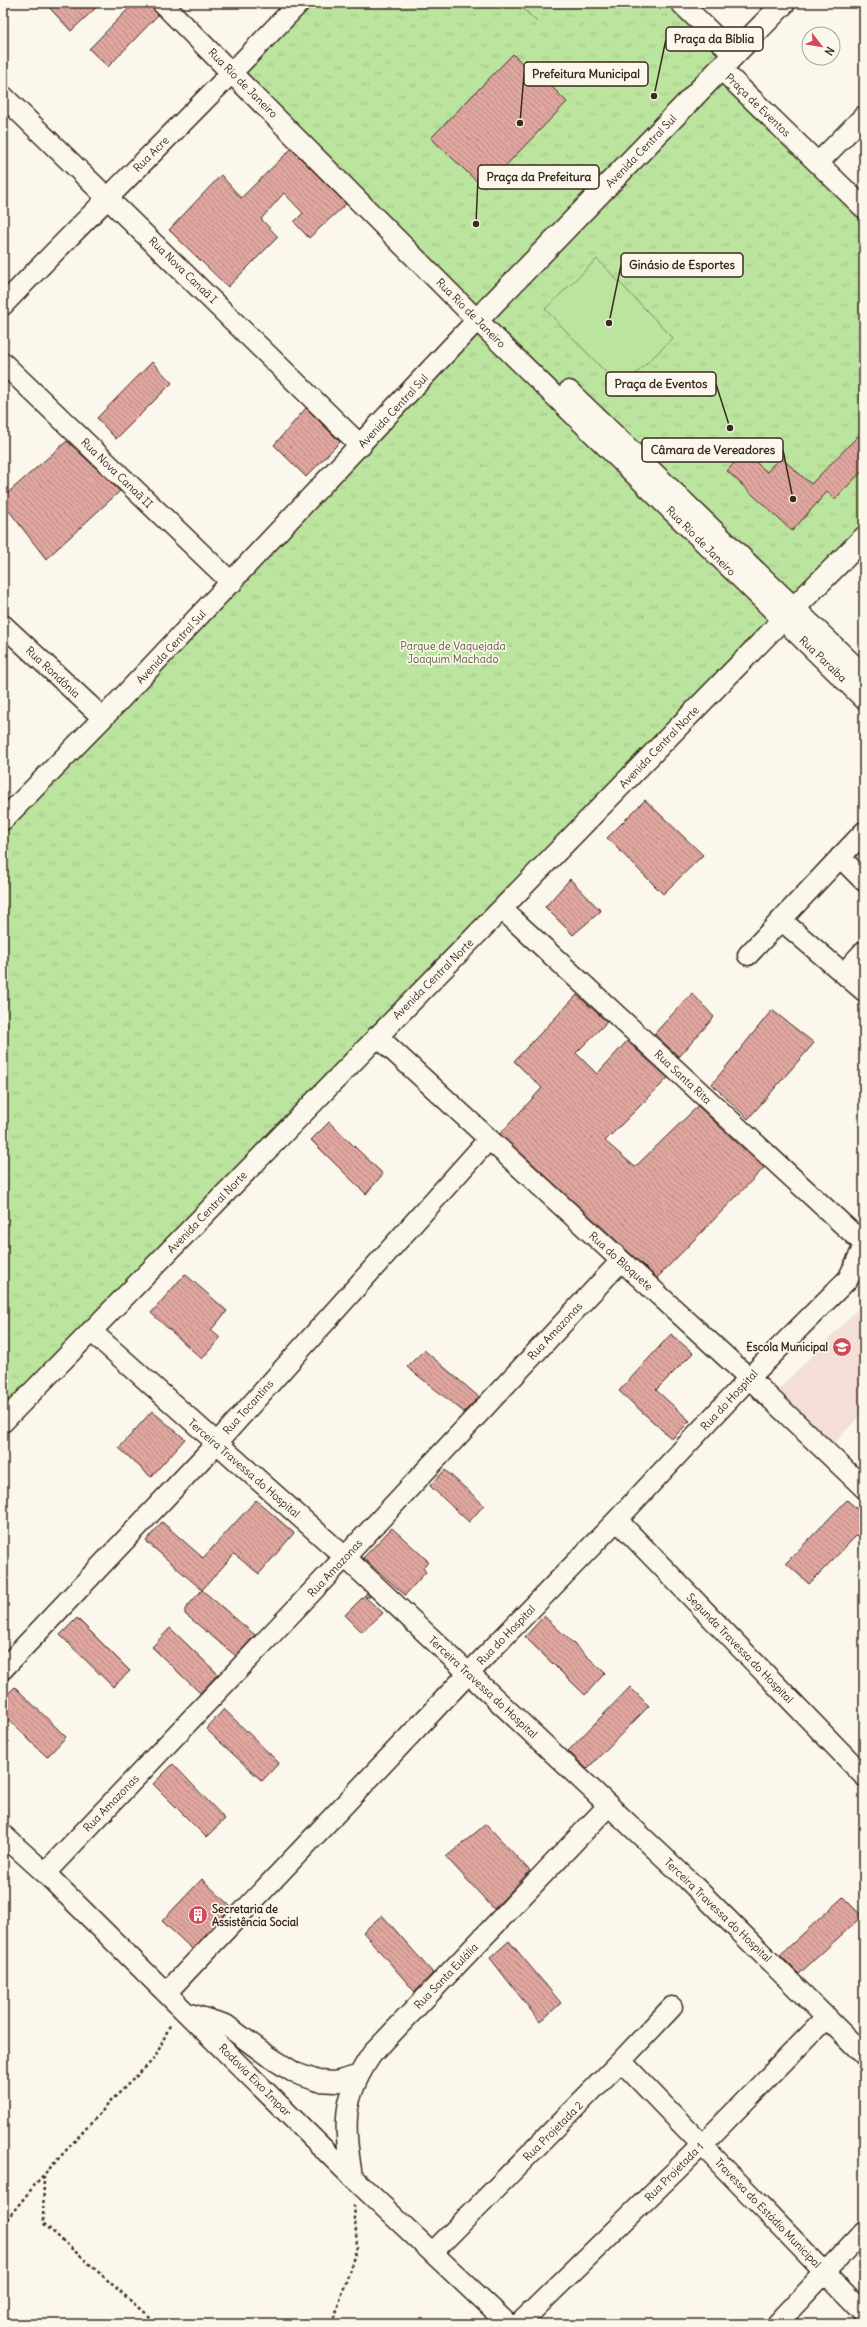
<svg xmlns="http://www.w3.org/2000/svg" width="867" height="2327" viewBox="0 0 867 2327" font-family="Delius,sans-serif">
<defs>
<pattern id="park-tufts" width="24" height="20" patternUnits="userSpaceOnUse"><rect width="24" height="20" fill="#bbe49f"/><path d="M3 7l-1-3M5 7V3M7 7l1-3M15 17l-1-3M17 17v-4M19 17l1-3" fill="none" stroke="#a2c488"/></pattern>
<pattern id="building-back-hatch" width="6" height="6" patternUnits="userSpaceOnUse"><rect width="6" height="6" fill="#e0a6a0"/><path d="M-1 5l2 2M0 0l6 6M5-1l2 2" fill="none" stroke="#b78782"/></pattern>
</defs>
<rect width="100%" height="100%" fill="#fbf7ec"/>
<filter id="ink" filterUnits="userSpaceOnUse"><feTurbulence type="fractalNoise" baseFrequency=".025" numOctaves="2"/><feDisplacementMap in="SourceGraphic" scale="8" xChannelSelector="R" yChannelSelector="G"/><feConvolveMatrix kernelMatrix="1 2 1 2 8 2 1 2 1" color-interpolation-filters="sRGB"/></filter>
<g filter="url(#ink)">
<path fill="#f3dfd5" d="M864,1303V1411L833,1445L777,1391Z"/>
<path fill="url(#park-tufts)" stroke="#7b875e" d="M295,3H517L537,22L518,3H681L734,55L717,72L864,207V535L3,1422V814L477,320L233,73Z"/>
<path fill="#bbe49f" stroke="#7b875e" d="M597,259L673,338L621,388L545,309Z"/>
<path fill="url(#building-back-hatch)" stroke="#3b2a1e" d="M45,3H101L71,31Z
M134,3H151L158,15L108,67L89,49Z
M513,54L542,83L545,80L567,102L484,188L431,138Z
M291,149L346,204L309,238L294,222L303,213L284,193L261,219L278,237L228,287L169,230L221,175L241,198Z
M152,362L172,383L116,439L97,418Z
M306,408L340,442L306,477L274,445Z
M864,430V469L835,499L827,492L792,531L727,471L744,452L767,472L780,457L811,484Z
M67,441L120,491L46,559L3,503V497Z
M645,800L703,855L663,894L607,838Z
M570,879L601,911L573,935L545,907Z
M692,993L714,1017L679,1057L654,1034Z
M577,995L607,1022L576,1053L597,1074L627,1041L668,1078L605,1141L635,1167L698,1106L764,1168L657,1278L500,1134L542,1088L514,1061Z
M772,1010L814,1043L748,1119L712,1084Z
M329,1122L383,1174L366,1194L311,1140Z
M185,1274L227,1311L211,1330L220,1338L202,1359L151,1313Z
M671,1334L693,1353L656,1390L690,1421L672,1439L619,1391Z
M424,1350L479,1397L464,1412L407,1367Z
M152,1411L185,1439L151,1477L119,1448Z
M445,1470L484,1505L469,1522L430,1486Z
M256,1500L294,1533L259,1574L234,1554L202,1590L146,1541L162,1522L203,1558Z
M847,1500L864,1515V1528L809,1584L786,1563Z
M392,1528L428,1561L423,1568L426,1572L405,1595L363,1558Z
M202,1590L255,1635L236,1656L185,1614V1609Z
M367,1593L370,1597H365L383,1613L362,1632L345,1615Z
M544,1616L605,1673L585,1695L525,1637Z
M77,1618L130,1671L113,1687L60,1635Z
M170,1628L218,1674L200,1693L152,1647Z
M15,1687L66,1737L47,1757L3,1715V1698Z
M630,1687L649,1706L587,1769L568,1751Z
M224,1709L279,1763L262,1781L206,1729Z
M173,1764L225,1819L206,1837L153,1784Z
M486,1824L530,1871L494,1909L446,1857Z
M202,1879L231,1907L192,1949L162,1921Z
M843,1897L862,1916L799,1974L780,1955Z
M382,1915L433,1973L415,1992L363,1932Z
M509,1941L561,2003L540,2022L490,1958Z"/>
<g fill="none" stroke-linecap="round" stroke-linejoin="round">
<defs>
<path id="minor" d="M162,3L477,320L864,699
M681,3L734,55
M721,69L864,208
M3,96L361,446
M818,163L864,116
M3,305C101,203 202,105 299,3
M3,363L232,583
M569,391L864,675
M3,625L103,718
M3,820L103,718L477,320
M840,857L864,881
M503,910L864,1244
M781,920L864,991
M748,955L864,832
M844,973L864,951
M377,1036L749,1378L864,1488
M91,1331L345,1557L688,1880L864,2055
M3,1422L794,608
M617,1520L864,1776
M3,1669L216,1444L488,1140
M3,1835L45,1873L352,2177L508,2324
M45,1873L345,1557L621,1261
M166,1993L468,1674L617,1520L749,1378L848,1279L864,1246
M190,2014L226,2025L268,2056L295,2073L318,2081L335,2082L357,2076
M621,2061L864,2313
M352,2177C344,2124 341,2099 372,2054L609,1805
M433,2252L621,2061L672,2007
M519,2324L703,2144L827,2017
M777,2324L864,2231"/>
<path id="major" d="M477,320L784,3
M794,608L864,538"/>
</defs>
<use href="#minor" stroke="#3b2a1e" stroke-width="23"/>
<use href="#major" stroke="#3b2a1e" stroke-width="25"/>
<path stroke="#3b2a1e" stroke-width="2.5" stroke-dasharray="3 3" stroke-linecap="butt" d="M44,2176L43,2223L157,2324
M3,2224L38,2181L114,2098L155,2058L171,2023
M336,2324L335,2316L357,2247L354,2205"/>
<use href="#minor" stroke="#fbf7ec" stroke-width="20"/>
<use href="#major" stroke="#fbf7ec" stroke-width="22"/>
</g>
</g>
<defs>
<symbol id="school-disc" viewBox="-11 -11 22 22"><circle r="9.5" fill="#d1495b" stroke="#fbf7ec"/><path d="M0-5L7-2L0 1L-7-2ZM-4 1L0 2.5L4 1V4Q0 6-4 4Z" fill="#fff"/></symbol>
<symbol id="building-disc" viewBox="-11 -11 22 22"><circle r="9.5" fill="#d1495b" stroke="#fbf7ec"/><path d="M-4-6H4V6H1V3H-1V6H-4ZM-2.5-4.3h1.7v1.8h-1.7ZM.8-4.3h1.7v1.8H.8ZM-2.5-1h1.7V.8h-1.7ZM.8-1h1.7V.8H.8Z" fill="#fff"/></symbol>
</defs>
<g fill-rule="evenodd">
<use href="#school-disc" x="831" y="1336" width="22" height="22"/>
<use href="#building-disc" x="187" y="1904" width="22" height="22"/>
</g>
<g text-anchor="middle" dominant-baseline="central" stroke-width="3.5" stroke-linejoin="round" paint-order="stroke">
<g font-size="11" fill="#3b2a1e" stroke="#fbf7ec">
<text transform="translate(243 83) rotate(45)">Rua Rio de Janeiro</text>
<text transform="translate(758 105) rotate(44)">Praça de Eventos</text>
<text transform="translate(641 151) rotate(-46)">Avenida Central Sul</text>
<text transform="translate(151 154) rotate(-45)">Rua Acre</text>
<text transform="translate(183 270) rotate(44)">Rua Nova Canaã I</text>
<text transform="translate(471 313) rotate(45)">Rua Rio de Janeiro</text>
<text transform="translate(393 411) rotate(-47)">Avenida Central Sul</text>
<text transform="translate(117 473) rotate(44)">Rua Nova Canaã II</text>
<text transform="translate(701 541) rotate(45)">Rua Rio de Janeiro</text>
<text transform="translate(171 647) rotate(-47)">Avenida Central Sul</text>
<text transform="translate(823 659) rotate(44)">Rua Paraíba</text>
<text transform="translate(53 672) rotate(43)">Rua Rondônia</text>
<text transform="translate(659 747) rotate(-46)">Avenida Central Norte</text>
<text transform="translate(433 979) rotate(-45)">Avenida Central Norte</text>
<text transform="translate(683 1077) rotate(43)">Rua Santa Rita</text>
<text transform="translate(207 1212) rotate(-46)">Avenida Central Norte</text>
<text transform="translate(621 1261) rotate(42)">Rua do Bloquete</text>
<text transform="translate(555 1331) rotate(-47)">Rua Amazonas</text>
<text transform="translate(729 1400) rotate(-47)">Rua do Hospital</text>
<text transform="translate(248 1407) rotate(-48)">Rua Tocantins</text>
<text transform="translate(244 1468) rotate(41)">Terceira Travessa do Hospital</text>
<text transform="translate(335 1568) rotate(-47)">Rua Amazonas</text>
<text transform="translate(506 1635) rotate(-46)">Rua do Hospital</text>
<text transform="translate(740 1648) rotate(46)">Segunda Travessa do Hospital</text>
<text transform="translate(483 1687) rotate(43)">Terceira Travessa do Hospital</text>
<text transform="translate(111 1803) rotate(-46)">Rua Amazonas</text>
<text transform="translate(718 1910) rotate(44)">Terceira Travessa do Hospital</text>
<text transform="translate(446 1976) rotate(-46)">Rua Santa Eulália</text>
<text transform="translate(255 2080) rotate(45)">Rodovia Eixo Impar</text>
<text transform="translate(553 2131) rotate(-45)">Rua Projetada 2</text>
<text transform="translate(674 2172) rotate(-45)">Rua Projetada 1</text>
<text transform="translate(768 2213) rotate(46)">Travessa do Estádio Municipal</text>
</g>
<g font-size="11" fill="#5b583e" stroke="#fbf7ec">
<text x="453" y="646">Parque de Vaquejada<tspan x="453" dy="13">Joaquim Machado</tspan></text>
</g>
<g font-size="11" font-weight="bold" fill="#3b2a1e" stroke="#fbf7ec" text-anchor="end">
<text x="828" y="1347">Escola Municipal</text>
<text x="212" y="1909" text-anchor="start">Secretaria de<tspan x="212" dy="13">Assistência Social</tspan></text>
</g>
</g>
<path fill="none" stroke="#3b2a1e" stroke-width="1.5" d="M654 96L666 39M520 123L524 74M476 224L478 177M609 323L621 265M730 428L716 384M793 499L783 450"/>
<g fill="#3b2a1e" stroke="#fbf7ec" stroke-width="1.5">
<circle cx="654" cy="96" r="4"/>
<circle cx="520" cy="123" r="4"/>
<circle cx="476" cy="224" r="4"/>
<circle cx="609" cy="323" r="4"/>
<circle cx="730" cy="428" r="4"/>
<circle cx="793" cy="499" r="4"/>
</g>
<g fill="#fbf7ec" stroke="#3b2a1e" stroke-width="1.5">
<rect x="666" y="27" width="97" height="24" rx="4"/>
<rect x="524" y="62" width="124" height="24" rx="4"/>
<rect x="478" y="165" width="121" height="24" rx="4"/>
<rect x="621" y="253" width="122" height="24" rx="4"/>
<rect x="606" y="372" width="110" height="24" rx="4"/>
<rect x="642" y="438" width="141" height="24" rx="4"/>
</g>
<g font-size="12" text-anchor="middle" font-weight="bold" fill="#3b2a1e">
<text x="714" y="43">Praça da Bíblia</text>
<text x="586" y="78">Prefeitura Municipal</text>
<text x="539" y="181">Praça da Prefeitura</text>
<text x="682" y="269">Ginásio de Esportes</text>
<text x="661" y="388">Praça de Eventos</text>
<text x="713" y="454">Câmara de Vereadores</text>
</g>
<rect width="867" height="2327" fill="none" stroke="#fbf7ec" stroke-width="16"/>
<rect x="8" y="8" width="851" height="2311" fill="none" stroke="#3b2a1e" stroke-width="1.5" filter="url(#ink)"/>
<g transform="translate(821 46) rotate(121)"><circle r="19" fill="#fbf7ec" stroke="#aea59a"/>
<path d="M0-3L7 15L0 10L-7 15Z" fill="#d1495b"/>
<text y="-6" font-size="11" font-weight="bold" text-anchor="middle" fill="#3b2a1e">N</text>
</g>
</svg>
